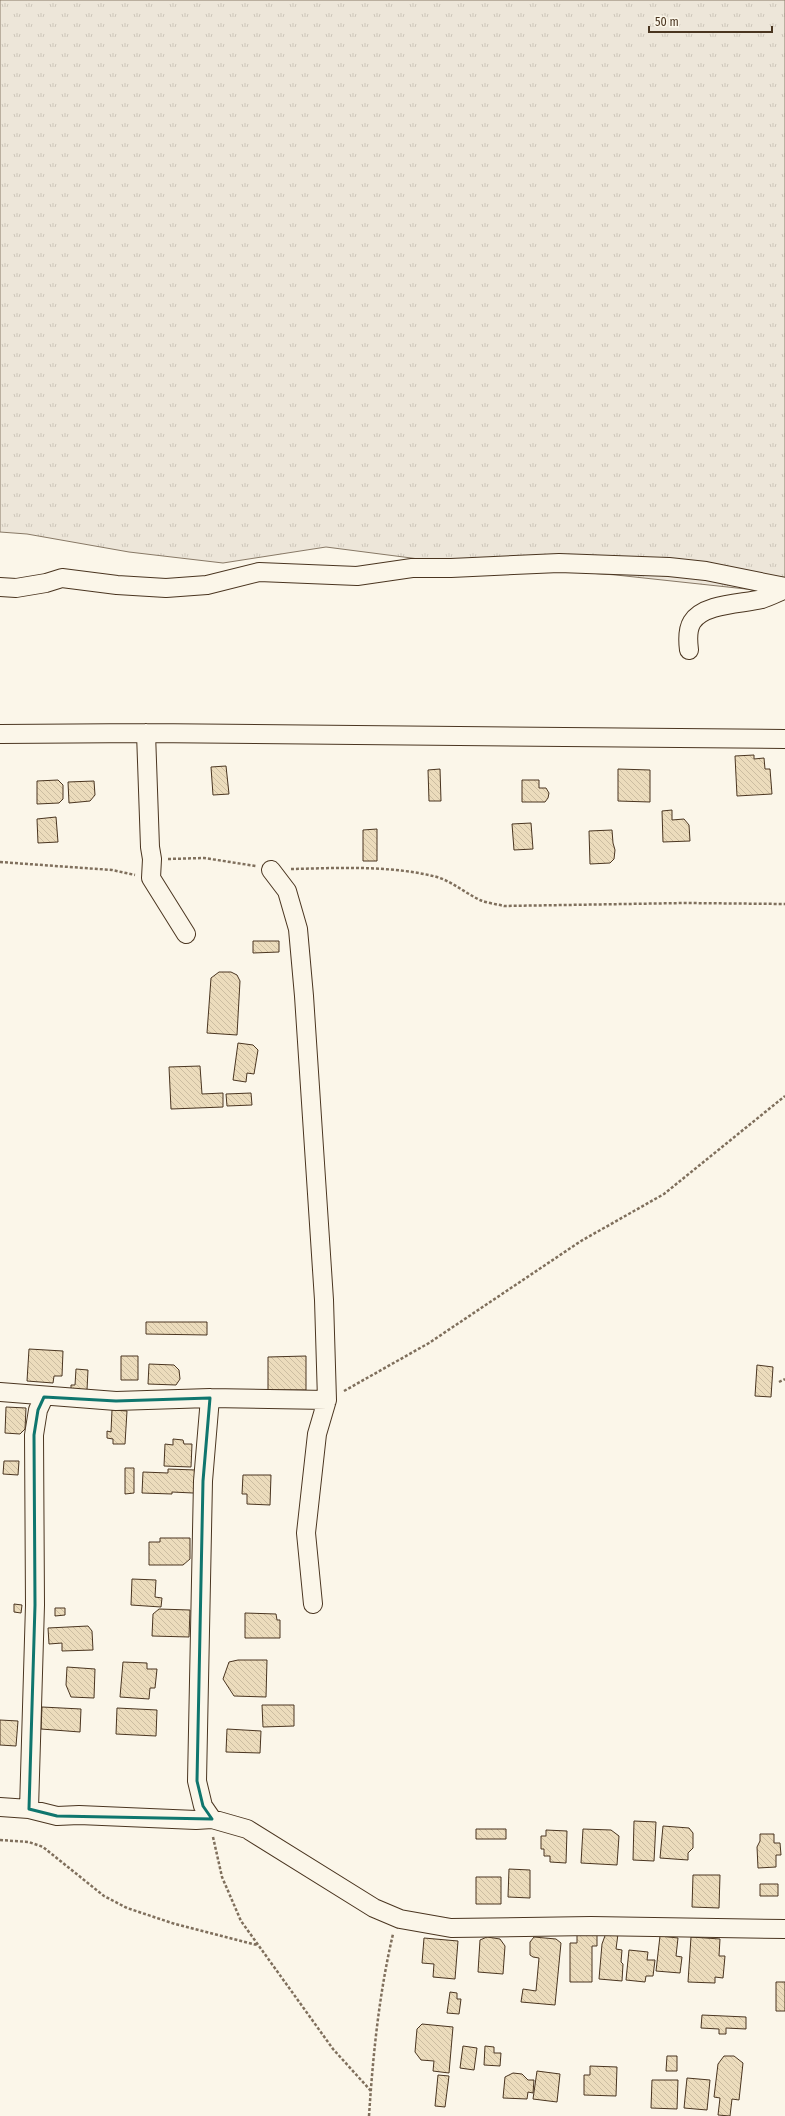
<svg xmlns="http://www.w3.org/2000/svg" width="785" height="2116" viewBox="0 0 785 2116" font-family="'Fira Sans Condensed',sans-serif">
<defs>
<pattern id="grass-tufts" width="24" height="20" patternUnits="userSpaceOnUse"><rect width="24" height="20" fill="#ede6d9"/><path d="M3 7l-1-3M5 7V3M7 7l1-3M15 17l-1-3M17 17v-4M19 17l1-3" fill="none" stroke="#cdc6ba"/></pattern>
<pattern id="building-back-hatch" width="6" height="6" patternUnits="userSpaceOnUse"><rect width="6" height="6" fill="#ecdcbc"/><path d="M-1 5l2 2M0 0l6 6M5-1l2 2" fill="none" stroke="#ccbda1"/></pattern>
</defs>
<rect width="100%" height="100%" fill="#fbf6e9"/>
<path fill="url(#grass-tufts)" stroke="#887966" d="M0,0H785V589H746L616,575L450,563L326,547L223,563L129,552L27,534L0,532Z"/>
<path fill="url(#building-back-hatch)" stroke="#4a3520" d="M754,755V759L764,758L765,769H770L772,794L737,796L735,756Z
M226,766L229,794L213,795L211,767Z
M440,769L441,801H429L428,770Z
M618,769L650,770V802L618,801Z
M58,780L63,785V799L59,803L37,804V781Z
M522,780H539V788H546L549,793L548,798L545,802H522Z
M94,781L95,795L90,801L69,803L68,782Z
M672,810V820L684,819L689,825L690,841L663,842L662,811Z
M56,817L58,842L38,843L37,819Z
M531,823L533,849L514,850L512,824Z
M377,829V861H363V830Z
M612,830L613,843L615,850L614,859L610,863L590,864L589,831Z
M253,941H279V952L253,953Z
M219,972H231L237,975L240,981L237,1035L207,1033L211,978Z
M238,1043L253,1045L258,1050L254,1074L247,1073L246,1082L233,1080Z
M200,1066L202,1094L223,1093V1107L171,1109L169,1067Z
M251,1093L252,1105L227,1106L226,1094Z
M146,1322H207V1335L146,1334Z
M29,1349L63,1351L62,1376H54L53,1383L27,1381Z
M121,1356H138V1380H121Z
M306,1356V1390H268V1357Z
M149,1364L174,1365L179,1370L180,1379L176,1385L148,1384Z
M757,1365L773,1367L771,1397L755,1396Z
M76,1369L88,1370L87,1390H71V1385H75Z
M6,1407L26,1408L25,1429L20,1434L5,1433Z
M112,1410L127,1411L125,1444H113V1439L107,1438V1431L111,1432Z
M173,1439L183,1440L184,1444H192L191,1467L164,1466L165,1444L173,1445Z
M4,1461H19L18,1475L3,1474Z
M125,1468H134V1493L125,1494Z
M168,1469L196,1470L198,1491L193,1493L172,1492V1494L142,1493L143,1472L168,1473Z
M243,1475H271L270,1505L247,1504V1494H242Z
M160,1538H190V1559L183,1565H149V1542H160Z
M132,1579L156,1580L155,1597L162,1598L161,1607L131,1605Z
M14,1604L22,1605L21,1613L14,1612Z
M55,1608H65V1615L55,1616Z
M159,1609L190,1610L189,1637L152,1636L153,1614Z
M245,1613L276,1614L277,1620H280V1638H245Z
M88,1626L92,1631L93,1650L62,1651V1643L49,1644L48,1628Z
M238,1660H267L266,1697L234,1696L223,1679L229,1662Z
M123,1662L147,1663V1669H157L155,1688H150L149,1699L120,1697Z
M67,1667L95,1669L94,1698L71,1697L66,1685Z
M262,1705H294V1726L263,1727Z
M42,1707L81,1709L80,1732L41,1729Z
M117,1708L157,1710L156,1736L116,1734Z
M0,1720L18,1721L16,1746L0,1745Z
M227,1729L261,1731L260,1753L226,1752Z
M634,1821L656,1822L654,1861L633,1860Z
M663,1826L689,1828L693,1833V1848L688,1853V1860L660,1858Z
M476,1829H506V1839H476Z
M583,1829L611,1830L619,1836L617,1865L581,1863Z
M546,1830L567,1831L566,1863L550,1862V1856H544V1849H541V1836H546Z
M760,1834H774V1843H780L781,1855H776V1867L758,1868L757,1847L760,1841Z
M509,1869L530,1870V1898L508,1897Z
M693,1875H720L719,1908L692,1907Z
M476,1877H501V1904H476Z
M760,1884H778V1896H760Z
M606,1933L618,1934L616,1949L622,1950L621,1962L623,1964L622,1981L599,1979L602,1944Z
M577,1934H597V1946H592V1982H570V1943H577Z
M660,1936L678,1938L676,1956L682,1957L680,1973L656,1971Z
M487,1937L500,1939L505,1946L503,1974L478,1972L480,1940Z
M534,1937L556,1939L561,1943L555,2005L521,2002L523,1989L536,1991L539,1958L533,1957L530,1955V1942Z
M691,1937L720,1939L719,1956H725L723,1978L715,1977V1983L688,1982Z
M424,1938L458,1941L455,1979L433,1977L434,1964L422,1963Z
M629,1950L648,1952L647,1960H655L653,1976H646L645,1982L626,1980Z
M776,1982H785V2011H776Z
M450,1992L457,1993V1999H461L459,2014L447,2013Z
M702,2015L746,2017V2029L726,2028V2034H719V2029L701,2028Z
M422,2024L453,2027L449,2073L433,2071L434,2061L421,2060L415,2052L417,2029Z
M463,2046L477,2048L474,2070L460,2068Z
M485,2046L494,2047V2053H501L500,2066L484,2065Z
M667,2056H677V2071H666Z
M724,2056H734L743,2063L739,2100L732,2099L730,2116L718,2115L720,2098L714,2097L718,2064Z
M590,2066L617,2067L616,2096L584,2095V2075H590Z
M537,2071L560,2074L557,2102L533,2099Z
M513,2073L522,2074L528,2080H534L533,2093L528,2092L527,2099L503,2098L505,2077Z
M438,2075L449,2076L445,2107L435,2106Z
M687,2078L710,2080L707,2110L684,2108Z
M652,2080H678L677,2109L651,2108Z"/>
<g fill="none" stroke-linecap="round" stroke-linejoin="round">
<defs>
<path id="minor" d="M0,587L16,588L46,583L62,578L117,585L166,588L207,585L259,572L357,576L412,568H451L559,563L669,567L706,571L785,587
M689,650C688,642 687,630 692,622C704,603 743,604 762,599C770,596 778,593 785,589
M146,733L150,847L152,859L151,878L186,934
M0,734L146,733L785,739
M271,870L287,891L298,929L304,996L324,1300L327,1400L317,1434L306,1533L313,1604
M0,1392L116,1401L210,1398L327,1400
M210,1398L203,1481L197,1781L203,1806L212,1819
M0,1807L29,1809L57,1816L79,1815L196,1820L212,1819L247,1829L374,1908L400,1919L451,1928L591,1926L785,1929
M29,1809L35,1605L34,1435L38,1410L44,1397"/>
</defs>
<use href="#minor" stroke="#4a3520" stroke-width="20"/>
<path stroke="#7f6f5c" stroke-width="2.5" stroke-dasharray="3 2" stroke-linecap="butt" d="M168,859L204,858L256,866
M0,862L112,870L135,875
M291,869C339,868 390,865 437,877C453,882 465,893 480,900C487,903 496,904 504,906L685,903L785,904
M779,1382L785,1379
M344,1391L429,1343L581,1241L664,1194L785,1096
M213,1837L222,1877L241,1921L333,2049L371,2091
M0,1840L29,1842L43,1847L104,1896L127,1908L175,1924L257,1945
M369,2116C373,2055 379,1994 393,1934"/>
<use href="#minor" stroke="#fbf6e9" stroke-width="18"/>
</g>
<path fill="none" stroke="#0f766e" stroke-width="3" stroke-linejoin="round" d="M44,1397L116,1401L210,1398L203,1481L197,1781L203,1806L212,1819L57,1816L29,1809L35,1605L34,1435L38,1410Z"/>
<path d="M649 26v6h123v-6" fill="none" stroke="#4a3520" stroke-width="2"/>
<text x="655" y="26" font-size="12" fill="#4a3520" stroke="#fbf6e9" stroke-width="3" paint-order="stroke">50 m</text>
</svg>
